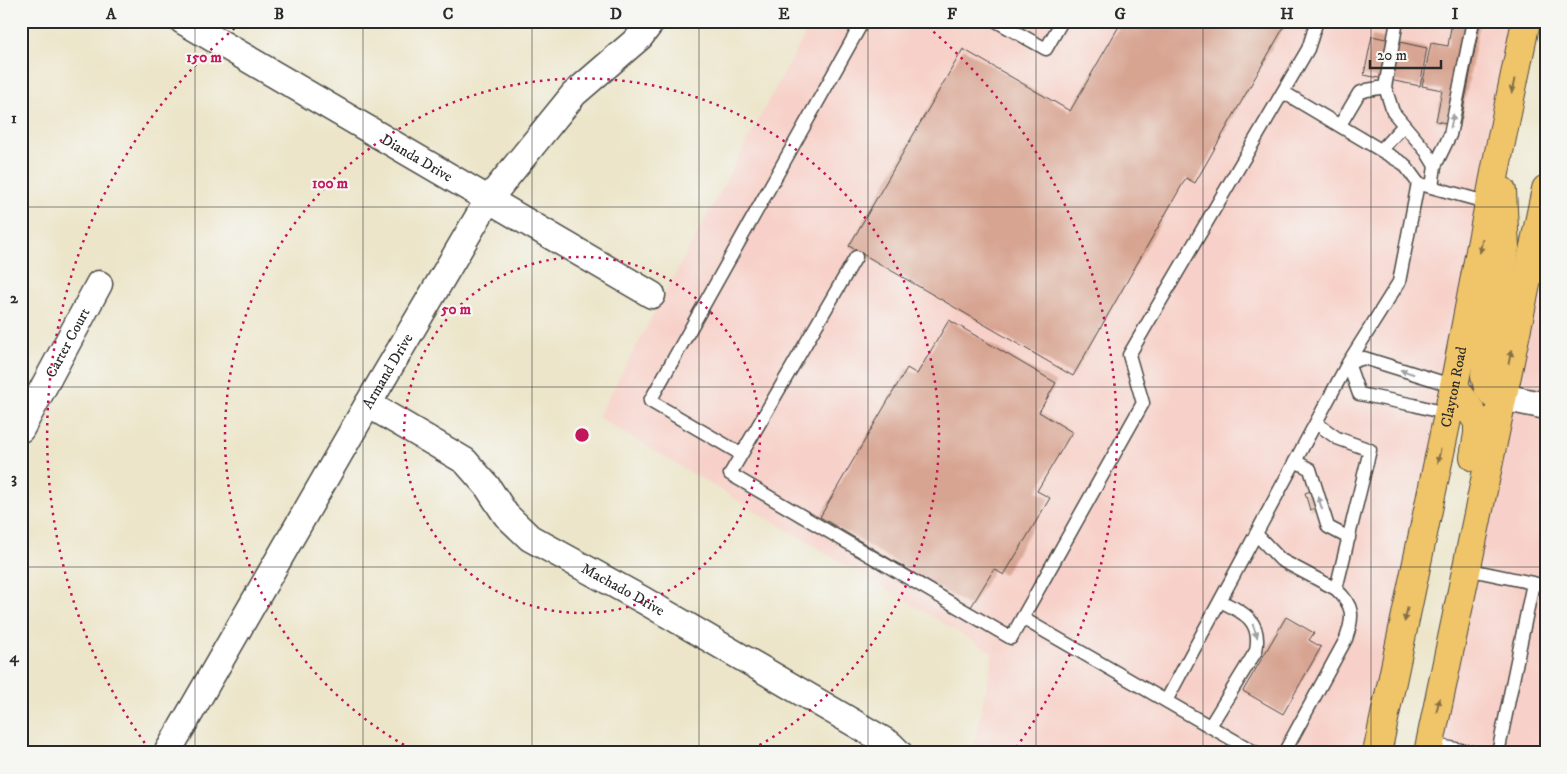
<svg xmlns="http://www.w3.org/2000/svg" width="1567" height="774" viewBox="0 0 1567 774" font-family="'IM FELL DW Pica',serif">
<rect width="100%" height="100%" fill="#f6f6f2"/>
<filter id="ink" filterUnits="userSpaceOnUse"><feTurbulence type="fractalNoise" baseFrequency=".02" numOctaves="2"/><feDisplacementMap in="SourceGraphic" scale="10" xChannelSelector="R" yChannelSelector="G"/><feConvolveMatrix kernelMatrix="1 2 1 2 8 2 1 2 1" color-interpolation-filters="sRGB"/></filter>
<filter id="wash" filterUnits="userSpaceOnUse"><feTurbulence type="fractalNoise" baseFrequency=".0096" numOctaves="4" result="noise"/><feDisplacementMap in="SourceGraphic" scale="20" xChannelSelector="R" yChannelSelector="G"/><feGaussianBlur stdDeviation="1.12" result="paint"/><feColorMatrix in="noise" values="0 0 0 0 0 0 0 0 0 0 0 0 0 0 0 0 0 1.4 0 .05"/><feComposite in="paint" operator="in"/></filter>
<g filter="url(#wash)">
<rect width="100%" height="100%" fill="#ece5c9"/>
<path fill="#f7d1c9" d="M812,21H1526L1377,753H973L993,653L598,417Z
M1546,189V753H1428Z"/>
<g id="blocks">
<path fill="#d8a492" d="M1122,21H1279L1285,25L1195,183L1186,178L1073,376L849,246L963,49L1070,111Z
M1452,21L1480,22L1460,126L1436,121L1442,90L1422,86L1431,43L1448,46Z
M1372,36L1427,48L1420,86L1364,75Z
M949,320L1056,383L1039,412L1072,432L1037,491L1050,498L1004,575L994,569L971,607L820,517L907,368L917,374Z
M1313,490L1318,507L1310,510L1305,493Z
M1286,617L1314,633L1309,640L1321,647L1283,714L1243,691Z"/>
</g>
</g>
<g filter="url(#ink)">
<use href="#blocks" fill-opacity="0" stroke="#484743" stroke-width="1"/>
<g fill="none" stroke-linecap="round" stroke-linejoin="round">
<defs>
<path id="lane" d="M996,21L1046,49L1062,21
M1397,21L1385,87L1393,112L1426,151L1435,166L1432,187
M1340,125L1359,93L1367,90L1385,87
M1381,150L1404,125
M1435,166L1450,135L1473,21
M1424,185L1489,203
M856,257L730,474L1011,638L1143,403L1129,355L1308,49L1317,21
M1448,414L1414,405L1359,394L1348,363L1364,358L1454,386
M741,454L650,401L863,21
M1295,461L1310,469L1328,527L1349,538
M1256,534L1281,560L1336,589
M1466,569L1533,583
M1022,618L1256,753
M1166,701L1348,363L1399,282L1418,183L1404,164L1283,92
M1210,726L1256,651C1262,620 1243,612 1220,601
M1430,744L1477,753
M1284,753L1346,639C1354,616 1354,606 1336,589L1370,450L1337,438L1316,423
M1498,753L1533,583L1546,586"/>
<g id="street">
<path id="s1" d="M183,21L652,295"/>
<path d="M1502,397L1546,406"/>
<path id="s2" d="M368,404L465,461L487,486L506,515L530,538L643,600L890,744L899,753"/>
<path id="s3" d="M21,429L99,284"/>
<path id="s4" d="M167,753L368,404L488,200L574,94L640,37L652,21"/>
</g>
<g id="primary">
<path d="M1502,191L1505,248L1486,356L1485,376L1488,387L1494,395L1502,397"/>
<path d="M1454,386L1478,422V434L1474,457"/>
<path id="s5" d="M1377,753L1454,386L1499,152L1526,21"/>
<path d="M1428,753L1546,189"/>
</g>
</defs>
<use href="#lane" stroke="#484743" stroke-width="15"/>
<use href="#street" stroke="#484743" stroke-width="29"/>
<use href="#primary" stroke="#484743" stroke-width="30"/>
<use href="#lane" stroke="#fff" stroke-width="12"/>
<use href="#street" stroke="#fff" stroke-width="26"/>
<use href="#primary" stroke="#f0c469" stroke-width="28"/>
</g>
<defs><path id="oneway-solid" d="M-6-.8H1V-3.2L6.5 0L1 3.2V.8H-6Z" transform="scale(1.25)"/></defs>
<g fill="#847047">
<use href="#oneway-solid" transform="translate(1513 86) rotate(102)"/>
<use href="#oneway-solid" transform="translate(1481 246) rotate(101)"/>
<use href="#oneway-solid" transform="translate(1510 357) rotate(-78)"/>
<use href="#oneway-solid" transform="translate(1439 456) rotate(102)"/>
<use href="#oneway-solid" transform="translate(1406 615) rotate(102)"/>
<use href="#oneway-solid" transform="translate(1438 705) rotate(-78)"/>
</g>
<g fill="#a0a0a0">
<use href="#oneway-solid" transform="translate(1452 121) rotate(-78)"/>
<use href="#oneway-solid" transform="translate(1407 372) rotate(-162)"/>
<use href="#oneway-solid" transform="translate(1320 503) rotate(-108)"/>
<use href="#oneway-solid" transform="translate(1255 631) rotate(71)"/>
</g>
</g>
<path fill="none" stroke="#2b2b2b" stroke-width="1" stroke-opacity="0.55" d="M195,21V753M363,21V753M532,21V753M699,21V753M868,21V753M1036,21V753M1203,21V753M1371,21V753M21,207H1546M21,387H1546M21,567H1546"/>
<g fill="none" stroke="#c2185b" stroke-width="2.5" stroke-dasharray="2.5 5">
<circle cx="582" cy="435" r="178"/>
<path d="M417 752A357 357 0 1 1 747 752"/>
<path d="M149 749A535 535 0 0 1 242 22M922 22A535 535 0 0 1 1015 749"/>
</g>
<g text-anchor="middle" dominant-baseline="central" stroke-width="4.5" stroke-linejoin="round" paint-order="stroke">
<g font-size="15" fill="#2b2b2b" stroke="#f6f6f2">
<text stroke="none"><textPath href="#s1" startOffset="271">Dianda Drive</textPath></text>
<text stroke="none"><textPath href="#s3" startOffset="98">Carter Court</textPath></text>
<text stroke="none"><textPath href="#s4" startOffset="441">Armand Drive</textPath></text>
<text stroke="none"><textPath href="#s5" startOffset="374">Clayton Road</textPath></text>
<text stroke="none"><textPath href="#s2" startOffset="320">Machado Drive</textPath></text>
</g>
</g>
<circle cx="582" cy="435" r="8" fill="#c2185b" stroke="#f6f6f2" stroke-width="2.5"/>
<g font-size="15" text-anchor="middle" font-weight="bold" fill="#c2185b" stroke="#f6f6f2" stroke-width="4.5" stroke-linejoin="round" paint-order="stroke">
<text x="204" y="62">150 m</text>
<text x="330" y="188">100 m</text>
<text x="456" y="314">50 m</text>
</g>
<rect width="1567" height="774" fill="none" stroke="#f6f6f2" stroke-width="55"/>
<path d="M1370 60v8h71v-8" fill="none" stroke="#2b2b2b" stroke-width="2.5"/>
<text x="1377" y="60" font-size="15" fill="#2b2b2b" stroke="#f6f6f2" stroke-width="4" paint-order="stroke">20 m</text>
<rect x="28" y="28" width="1512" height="718" fill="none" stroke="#2b2b2b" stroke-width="2"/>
<g font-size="16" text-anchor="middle" font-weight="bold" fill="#2b2b2b">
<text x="111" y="19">A</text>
<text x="279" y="19">B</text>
<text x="448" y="19">C</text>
<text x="616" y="19">D</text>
<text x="784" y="19">E</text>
<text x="952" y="19">F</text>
<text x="1120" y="19">G</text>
<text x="1287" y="19">H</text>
<text x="1455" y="19">I</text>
<text x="14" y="123">1</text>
<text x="14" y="303">2</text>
<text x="14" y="483">3</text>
<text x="14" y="662">4</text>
</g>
</svg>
